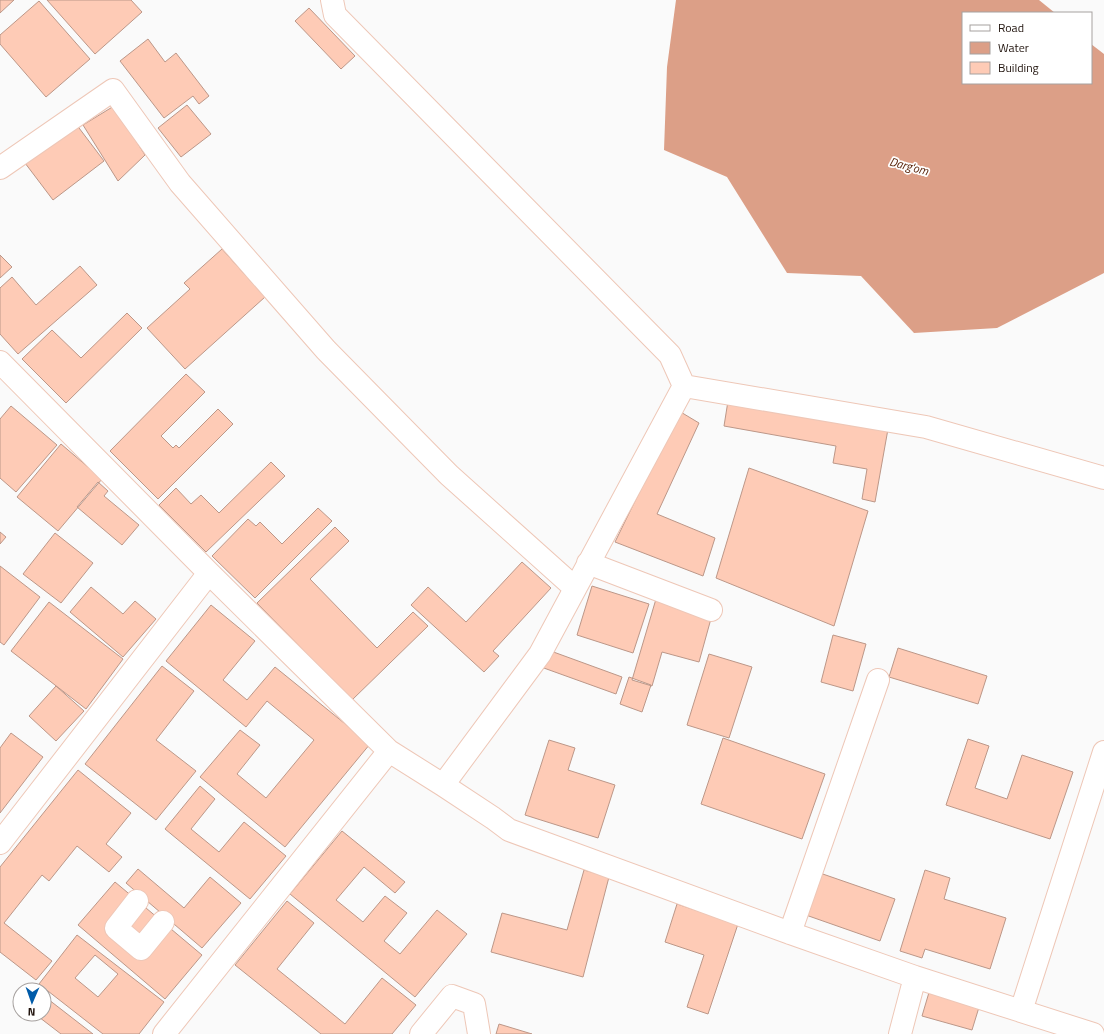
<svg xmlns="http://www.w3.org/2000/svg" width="1104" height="1034" viewBox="0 0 1104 1034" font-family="'Titillium Web',sans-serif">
<rect width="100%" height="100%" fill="#fafafa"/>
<path fill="#dc9f87" d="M676,0H1039L1055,13H963V83H1091V44L1104,54V273L997,328L914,333L861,276L787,273L727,177L664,150L667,67Z"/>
<path fill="#fecbb6" stroke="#bc9788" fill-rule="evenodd" d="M0,0H14L0,13Z
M47,0H131L142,12L95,54Z
M39,1L90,59L46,97L0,44V35Z
M309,8L355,56L341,69L295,21Z
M148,39L165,62L176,53L209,96L199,104L193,96L164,118L120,61Z
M187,105L211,134L181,157L158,128Z
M114,106L145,155L118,181L83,125Z
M76,124L104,161L53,200L25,163Z
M222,249L265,297L185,369L147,328L190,289L184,283Z
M0,255L12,267L0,278Z
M80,266L97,285L18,354L0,334V288L12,277L36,305Z
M127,313L142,328L66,403L22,359L52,330L81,358Z
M186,374L205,392L161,436L173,448L176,445L179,448L218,409L233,424L158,499L110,451Z
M728,401L888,429L875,502L862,499L867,469L833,463L836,446L724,426Z
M11,406L57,445L16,492L0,478V419Z
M679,411L699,423L657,514L715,538L703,576L615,542Z
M61,444L102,479L58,531L17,497Z
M271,462L285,476L206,552L159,505L176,488L191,504L201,495L219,513Z
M749,468L868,511L834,626L716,578Z
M98,482L108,491L104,496L139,525L122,545L77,507Z
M318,508L332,521L255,598L212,556L248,519L256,526L260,522L282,544Z
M335,527L349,541L310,579L377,648L413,612L428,626L352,700L257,603Z
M0,532L6,537L0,544Z
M55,533L93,563L61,603L23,574Z
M522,562L551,588L493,651L499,656L484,672L411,605L428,587L466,622Z
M0,566L40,597L4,645L0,642Z
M592,586L649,604L633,653L577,635Z
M91,587L123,614L135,601L156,619L123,657L70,612Z
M656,599L712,615L699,662L662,652L652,686L632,680Z
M49,602L123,659L86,709L11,651Z
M211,605L255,641L223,680L247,700L275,667L370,744L285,847L200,777L240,730L260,745L237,774L266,798L314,740L267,701L246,727L166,661Z
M833,635L866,644L853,691L821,682Z
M898,648L987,676L978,704L889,677Z
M548,650L622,677L616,694L541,667Z
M709,654L752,667L729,738L687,725Z
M162,666L194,691L156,740L196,771L156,820L85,764Z
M629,677L651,685L642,712L620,704Z
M56,686L84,711L56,741L29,716Z
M11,733L43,757L0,813V748Z
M723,738L825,774L802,839L701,804Z
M968,739L989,746L975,788L1007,799L1022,755L1073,772L1050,839L946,805Z
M549,740L575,748L568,770L615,785L598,838L525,815Z
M78,770L131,813L106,844L122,857L109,872L77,846L49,881L42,875L4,923L52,961L36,980L0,952V867Z
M200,786L215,799L191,829L219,852L244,822L286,856L250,899L165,829Z
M342,831L405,882L395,893L364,867L336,900L363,922L385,896L407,913L384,941L400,954L437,910L467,934L415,997L290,894Z
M138,869L184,908L210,877L241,903L202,948L126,883Z
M584,870L609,877L583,977L491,952L502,913L567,930Z
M925,870L950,878L944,899L1006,918L990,969L925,949L922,958L900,951Z
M817,872L895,899L880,941L803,914Z
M115,882L202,955L165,999L78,925Z
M287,901L314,923L277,969L345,1024L382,978L416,1005L392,1034H321L235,965Z
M677,904L738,924L708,1014L687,1007L704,955L665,942Z
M77,935L164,1002L139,1034H103L39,984ZM95,955L118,974L98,997L75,978Z
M930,989L980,1004L972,1030L922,1016Z
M44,996L93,1034H61L35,1014H44Z
M499,1024L532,1034H496Z"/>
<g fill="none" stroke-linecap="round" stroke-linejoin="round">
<defs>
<path id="minor" d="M332,0L335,15L670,355L684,386
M0,168L113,90L180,183L326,350L449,475L575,588
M0,362L209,573L389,751L443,785L493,818L509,830L790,933L915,977L1093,1034
M588,563L711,610
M443,785L540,654L684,386L926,427L1104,478
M0,843L209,573
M137,901L116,928L141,949L163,922
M790,933L878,680
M1021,1011L1104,752
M164,1034L389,751
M421,1034L452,996L474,1004L479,1034
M900,1034L915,977"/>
</defs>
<use href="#minor" stroke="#eec7b7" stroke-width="24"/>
<use href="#minor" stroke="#fff" stroke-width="22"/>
</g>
<g text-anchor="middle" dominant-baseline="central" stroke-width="3.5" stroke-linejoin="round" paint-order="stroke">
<g font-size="12" font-style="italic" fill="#572006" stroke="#fff">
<text transform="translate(909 166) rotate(15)">Darg'om</text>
</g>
</g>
<rect x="962" y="12" width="130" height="72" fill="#ffffff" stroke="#a6a19f"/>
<rect x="970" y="25" width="20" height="6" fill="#ffffff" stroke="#a6a19f"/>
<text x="998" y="32" font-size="12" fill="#21140e">Road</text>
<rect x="970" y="42" width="20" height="12" fill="#dc9f87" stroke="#a6a19f"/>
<text x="998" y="52" font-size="12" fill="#21140e">Water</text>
<rect x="970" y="62" width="20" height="12" fill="#fecbb6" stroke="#a6a19f"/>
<text x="998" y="72" font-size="12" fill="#21140e">Building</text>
<g transform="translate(32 1002) rotate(182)"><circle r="19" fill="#ffffff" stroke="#a6a19f"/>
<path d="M0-3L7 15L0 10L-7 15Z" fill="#005ba9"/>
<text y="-6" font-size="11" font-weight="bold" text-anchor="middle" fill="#21140e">N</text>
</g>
</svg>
